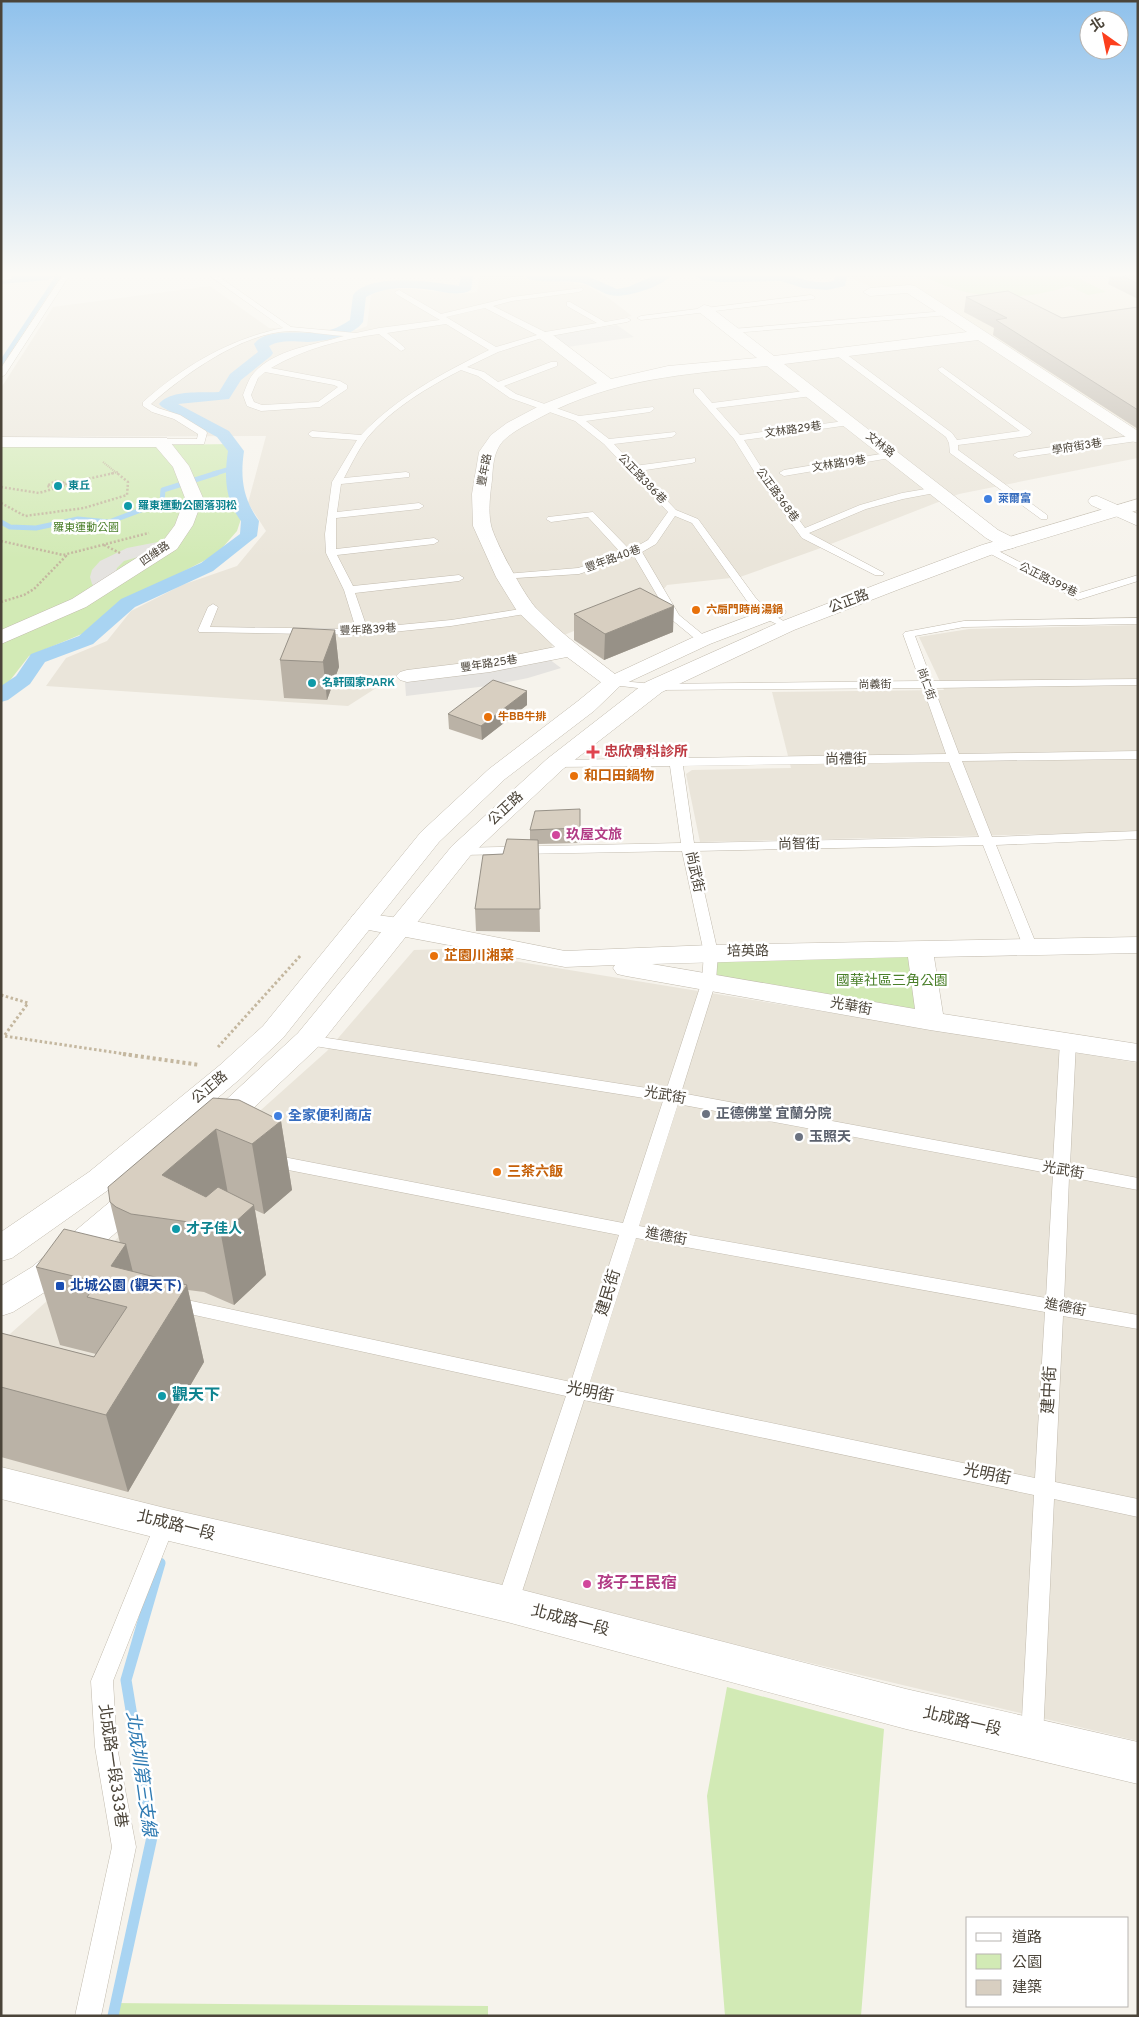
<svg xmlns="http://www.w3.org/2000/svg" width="1139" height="2017" viewBox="0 0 1139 2017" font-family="Overpass,'Noto Sans TC',sans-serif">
<rect width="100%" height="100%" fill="#f6f3ec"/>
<path fill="#eae5da" d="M480,276H521L586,285L610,299L632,316L536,335L616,386L676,373L977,338L1138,443V458L959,494L818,549L740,577L667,585L657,598L564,635L547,651L478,664L398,674L348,706L46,686L66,658L107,641L131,611L182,585L237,566L266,531L248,503L266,436L1,437V388L53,307L210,286L269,328L357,330L367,326L371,295L383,289H411L460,294L477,292Z
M1138,625V832L700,842L686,774L692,770L791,768L772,692L944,690L919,637L969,629Z
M441,949L1138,1063V1741L1,1470V1342L327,1051L414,950Z"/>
<path fill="#efe8d6" d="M847,276H1138V430L915,286L880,291Z"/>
<path fill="#d2eab5" d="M924,276H1074L1106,292L1088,295L1069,286C1021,302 970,301 924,276Z
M1,443L152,445L233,444L228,471L245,507L237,531L217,554L119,605L82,634L29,656L1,692Z
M920,948L930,1021L709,981L711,953Z
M727,1687L884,1729L861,2016H725L707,1796Z
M111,2003L488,2006V2016H109Z"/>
<path fill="#e5e3e0" d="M617,325L634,337L568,347L552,335Z
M168,540L145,555L124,561L117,568L116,571L95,587L92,584L90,577L92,570L100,561L127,548Z
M549,659L561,668L528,678L487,686L406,696L405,682L481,673Z"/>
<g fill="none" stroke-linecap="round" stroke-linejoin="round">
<path stroke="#a9d4f2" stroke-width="4.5" d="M1,363L58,276
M213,474L233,468"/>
<path stroke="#a9d4f2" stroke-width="5" d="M1,522L10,527L36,528L78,519L109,522L162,502L163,490L217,473"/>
<path stroke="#a9d4f2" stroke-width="11" d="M113,2016L152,1837L126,1680L160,1563"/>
<path fill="#a9d4f2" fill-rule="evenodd" d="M1,276H54L48,280L1,284Z
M461,276H473L471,290C457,298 439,290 424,289C405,287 383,287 366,297L363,322C352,337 325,341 308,342C294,342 282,339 269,346L273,353L271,356L241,380L229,399L178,404L229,431L244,451C240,478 243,499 259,521L257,536L213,571L135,607L93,644L45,662L30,684L8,700L1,702V686L16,676L31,654L79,636L121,599L201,563L240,534L241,521C225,500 224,477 228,451L217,437L162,407L159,404C171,389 202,393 219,392L230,374L258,352L254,344C267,327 302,335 321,332C331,331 341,326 350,320L353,295C372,272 433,282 459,286Z
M526,276H587L617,289L628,287L653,276H671C661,287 624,299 610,295C599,292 590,284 578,282C561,280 544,283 528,279Z
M696,276H793C806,281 820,284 834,281L835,276H847L845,286L827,290L803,288L781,281L721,282L702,280Z"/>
<defs>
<path id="service" d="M62,276H69L5,375L1,377V368Z
M210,276H218L291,327L356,333L379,328L440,320L396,294L395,292L399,290L441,314L512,297L582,288L583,290L579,292L512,301L493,306L545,332L597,323L567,306V302H570L605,322L627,318L631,320L627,322L545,337L498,352L467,367L484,372L498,382L551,362H557V366L504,386L516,394L579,416L653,407L654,409L650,412L586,421L609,439L675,432L676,434L672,437L614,444L634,466L695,458V462L692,463L639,471L676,510L698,519L755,597L770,613L792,626L787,629L762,617L747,601L692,523L675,516L656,544L642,552L679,615L707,638L709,640L707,642H699L671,619L634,556L579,574L502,579L501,577L502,575L506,574L578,568L622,554L588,517L551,522L546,519L548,517L593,512L630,550L648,540L668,512L604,444L575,421L510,398L478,376L461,370C428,387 391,409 367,438C358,450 351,465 344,478L406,472L409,473V477L341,484L337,512L419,503L424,506L419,509L336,518V549L434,538L439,541L434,544L337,555L353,586L459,575L464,578L459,581L355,593L367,628L451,620L527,608L532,611L531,613L451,626L363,635L199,632L198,630L208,607L213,604L218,607L210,627L356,629L344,590L326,553L325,534L332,482L357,440L312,437L308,434L312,431L361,435C397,397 443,373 489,350L446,324L387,333L404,347L405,349L401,351L379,334C342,339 303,349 271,368L340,381L347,385V389L320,407L261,411L247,406L243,395C246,388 248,380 253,374C274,349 315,345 344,336C326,335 307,331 290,331C242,333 186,373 151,404L158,408L180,415L206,431L207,433L204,444H158V440L161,439H197L198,434L174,419L152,412L143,406V402C184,366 229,339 283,328ZM485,308L537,335L496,347L446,317ZM265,372L334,385L338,387L318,402L262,405L254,402L251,395L258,378Z
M811,295L815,297L814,299L641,320L637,318L641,316Z
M946,311H949V315L733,333L729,331L733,329Z
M836,351H842L952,433L957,440L1020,431L939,371L938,369L942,367L1031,431L1032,433L1028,436L958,445V450L1047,515V519H1041L950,453L949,443L946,437L836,355Z
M694,389H700L712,403L812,390L816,393L812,396L716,408L740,435L852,420L853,422L849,425L744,440L766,475L805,528L860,505L902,493L937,487L942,490L940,492L903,499L866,509L809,533L884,573L883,575H875L802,538L757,476L734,439L694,393Z
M1137,435V441L1018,458L1013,455L1018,452Z
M893,452L898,455L896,457L784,476L779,473L784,470Z
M989,546L1079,593L1138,575V581L1078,600L985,551V547Z
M1138,618V624L964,627L915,636L932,681L1138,679V685L934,688L959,754L1138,751V759L962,761L992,837L1138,831V839L996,845L1037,946L1035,949H1025L1023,946L983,845L695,851L718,953L716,981L681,1093L1053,1162L1060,1042L1063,1038H1073L1076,1042L1070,1165L1138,1178V1190L1069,1177L1064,1302L1138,1315V1329L1063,1316L1055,1482L1138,1499V1517L1054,1499L1043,1737L1040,1745L1032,1748L1024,1745L1021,1737L1034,1495L584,1400L518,1604L515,1611L507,1614L499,1611L496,1604L566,1396L167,1309L164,1304L167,1299L173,1297L571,1382L619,1235L268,1166L262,1164L260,1160L262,1156L268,1154L623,1223L663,1101L308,1045L303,1044L300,1040L303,1036L308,1035L666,1091L702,981L704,953L682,851L461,855L456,854L454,851L456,848L681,843L670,766L551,767L549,764L555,760L946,754L923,688L654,690L613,685L609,684L607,682L609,680L654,684L920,681L903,634L905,632L964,621ZM949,762L979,837L694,843L683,766ZM678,1104L1053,1174L1046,1298L639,1226ZM636,1238L1045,1312L1035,1478L589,1385Z
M165,1515L172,1518L175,1524L113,1681L117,1747L136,1847L101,2016H75L112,1847L95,1747L91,1681L155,1524L158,1518Z"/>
<path id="minor" d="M1,276H12L11,279L1,281Z
M910,285L915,286L1138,431V443L1132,441L978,340L784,364L998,530L1016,539L1018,543L1016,547L1009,549L1002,547L986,538L767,366C687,374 614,378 541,417C528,424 513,431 503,441C493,452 493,467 492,480C490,494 488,512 491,525C494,540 525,597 536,608C561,634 592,656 620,678L624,682L620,686L613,688L606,686L567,657L490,672L407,682L400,680L396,676L400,672L407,670L490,660L555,647L517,611L496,577L473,526L472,494L479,452L491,435L507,423L541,405L597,383L539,338L537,335L539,332H549L611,379L668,366L757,358L699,312L697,309L704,305L709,306L774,356L967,332L907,293L870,296L863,292L870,288Z
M1,437L167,438L189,466L203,498L193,525L177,549L86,607L1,644V630L72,599L163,541L175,525L185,498L173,467L156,447H1Z
M1097,496L1138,514V526L1091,505L1088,501L1091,497Z
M362,913L399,918L565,951L711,945L1138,937V953L934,957L943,1014L1138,1044V1062L930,1030L626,976L617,974L613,968L615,965L565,967L353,927L349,921L353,915ZM908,957L915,1009L652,964Z"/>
<path id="tertiary" d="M1138,499V510L996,553L897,590L794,630L662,692L563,769L470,856L318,1047L225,1135L214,1138L203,1135L199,1128L203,1121L298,1033L452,846L547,759L646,682L780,622L883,582L982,545Z
M776,606L783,608L786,612L783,616L710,644L620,686L594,711L505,779L439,842L283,1038L240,1079L111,1188L12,1258L1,1261V1232L89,1172L220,1065L263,1026L421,832L489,769L578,701L606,678L696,636Z
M141,1182L152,1185L157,1193L152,1201L56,1285L13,1312L1,1316V1286L32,1267L130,1185Z
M1,1467L165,1508L507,1586L906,1689L1138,1742V1784L906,1729L507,1622L165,1540L1,1499Z"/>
</defs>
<use href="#service" stroke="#c2bbae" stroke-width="1"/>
<use href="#minor" stroke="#c2bbae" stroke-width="1"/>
<use href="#tertiary" stroke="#c2bbae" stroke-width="1"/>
<path stroke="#c4b79f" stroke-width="2" stroke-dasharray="1 1" stroke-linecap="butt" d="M103,462L118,474
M109,474L118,472"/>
<path stroke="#c4b79f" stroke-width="2.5" stroke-dasharray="2 2" stroke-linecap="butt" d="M55,481L63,482L65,485L56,488L47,486Z
M65,484L114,473
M1,487L39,493L56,488
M1,503L25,516L84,508L127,495L128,482L117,473
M1,541L63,555L149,533
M104,545L120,553
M1,602L24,595L34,589L66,556L64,555"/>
<path stroke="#c4b79f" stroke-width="3" stroke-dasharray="2.5 2.5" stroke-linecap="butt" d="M1,995L28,1003L4,1036L132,1055
M218,1047L301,955"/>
<path stroke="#c4b79f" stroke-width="4" stroke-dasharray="3 3" stroke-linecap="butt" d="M123,1054L200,1065"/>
<use href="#service" fill="#fff" fill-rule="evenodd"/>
<use href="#minor" fill="#fff" fill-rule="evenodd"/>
<use href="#tertiary" fill="#fff" fill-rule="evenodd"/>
</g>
<path fill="#bab2a6" d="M1110,276H1138V299L1108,284Z
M966,297L1062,318L1138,307V429L993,335L994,328L964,312Z
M574,614L673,632L604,660L574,640Z
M335,630L339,667L327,700L284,698L280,660Z
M527,691V705L482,740L449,729L448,714Z
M580,809V843L538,844L540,932L476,931L475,909L530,840V830Z
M213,1098L281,1121L292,1190L264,1214L255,1210L266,1275L234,1305L204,1292L188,1290L204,1362L128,1492L1,1457V1333L94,1357L96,1354L60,1345L36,1267L120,1243L110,1202Z"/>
<path fill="#979187" d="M674,606L673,632L604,660L605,634Z
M335,630L339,667L327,700L323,662Z
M527,691V705L482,740L481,726Z
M281,1121L292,1190L264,1214L252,1144Z
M216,1129L229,1199L198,1226L162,1175Z
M254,1205L266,1275L234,1305L221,1235Z
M126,1244L145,1321L127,1307L111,1266Z
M187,1285L204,1362L128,1492L106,1415Z"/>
<path fill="#d8cfc1" stroke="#979187" d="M1123,276H1138V284Z
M1008,291L1062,318L1138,307V410L996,320L1007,318L966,297Z
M640,588L674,606L605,634L574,614Z
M293,628L335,630L323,662L280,660Z
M493,680L527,691L481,726L448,714Z
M580,809V828L530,830L535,811Z
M507,839L538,840L540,909H475L483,855L503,854Z
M213,1098L239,1100L281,1121L252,1144L216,1129L162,1175L206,1197L218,1187L254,1205L221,1235L189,1222L131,1214L116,1207L110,1202L108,1187Z
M64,1229L126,1244L111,1266L187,1285L106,1415L1,1387V1333L94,1357L127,1307L87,1297L98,1282L36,1267Z"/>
<linearGradient id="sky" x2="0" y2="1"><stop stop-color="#8fc1ec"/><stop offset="0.49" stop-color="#fbfaf6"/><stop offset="1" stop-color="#fbfaf6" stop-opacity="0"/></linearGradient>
<rect width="1139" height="559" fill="url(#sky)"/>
<g fill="#0f9aa8" stroke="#fff" stroke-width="2">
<circle cx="58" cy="486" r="5"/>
<circle cx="128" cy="506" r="5"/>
<circle cx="312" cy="683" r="5"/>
<circle cx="176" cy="1229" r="5"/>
<circle cx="162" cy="1396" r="5"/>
</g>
<g fill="#3f7fe0" stroke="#fff" stroke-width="2">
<circle cx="988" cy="499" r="5"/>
<circle cx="278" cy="1116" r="5"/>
</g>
<g fill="#e8710a" stroke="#fff" stroke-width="2">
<circle cx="696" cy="610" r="5"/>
<circle cx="488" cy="717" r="5"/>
<circle cx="574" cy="776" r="5"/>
<circle cx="434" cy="956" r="5"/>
<circle cx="497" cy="1172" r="5"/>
</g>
<path fill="#e0444e" stroke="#fff" stroke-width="2" d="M590.5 744.5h5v5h5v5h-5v5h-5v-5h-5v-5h5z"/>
<g fill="#d1479c" stroke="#fff" stroke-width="2">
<circle cx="556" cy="835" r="5"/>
<circle cx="587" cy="1584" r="5"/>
</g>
<g fill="#6b7280" stroke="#fff" stroke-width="2">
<circle cx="706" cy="1114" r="5"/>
<circle cx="799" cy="1137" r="5"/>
</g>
<rect fill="#1a4fb4" stroke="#fff" stroke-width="2" x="55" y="1281" width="10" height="10" rx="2.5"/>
<g text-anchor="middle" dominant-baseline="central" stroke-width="5" stroke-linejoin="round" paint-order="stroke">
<g font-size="11" fill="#4b4439" stroke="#fff">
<text transform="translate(793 430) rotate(-8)">文林路29巷</text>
<text transform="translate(880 445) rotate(38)">文林路</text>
<text transform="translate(1077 447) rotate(-9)">學府街3巷</text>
<text transform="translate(839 464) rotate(-9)">文林路19巷</text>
<text transform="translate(485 470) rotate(-79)">豐年路</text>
<text transform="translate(642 479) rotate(46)">公正路386巷</text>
<text transform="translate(777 495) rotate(54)">公正路368巷</text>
<text transform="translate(155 554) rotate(-35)">四維路</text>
<text transform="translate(613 559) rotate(-20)">豐年路40巷</text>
<text transform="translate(1048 580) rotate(26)">公正路399巷</text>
<text transform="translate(368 630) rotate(-3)">豐年路39巷</text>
<text transform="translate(489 664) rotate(-9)">豐年路25巷</text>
<text transform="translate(926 684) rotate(70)">尚仁街</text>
<text transform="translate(875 685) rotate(-1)">尚義街</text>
</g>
<g font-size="11" font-weight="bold" fill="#0d838f" stroke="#fff" text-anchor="start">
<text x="68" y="486">東丘</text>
<text x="138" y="506">羅東運動公園落羽松</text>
<text x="322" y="683">名軒國家PARK</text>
</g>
<g font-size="11" font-weight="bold" fill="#366cbe" stroke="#fff" text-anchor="start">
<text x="998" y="499">萊爾富</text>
</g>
<g font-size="11" fill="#4a7f2a" stroke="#fff">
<text x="86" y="528">羅東運動公園</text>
</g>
<g font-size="11" font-weight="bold" fill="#c56008" stroke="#fff" text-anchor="start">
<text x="706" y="610">六扇門時尚湯鍋</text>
<text x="498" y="717">牛BB牛排</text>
</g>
<g font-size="14" fill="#4b4439" stroke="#fff">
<text transform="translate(849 602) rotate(-21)">公正路</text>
<text transform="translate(846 760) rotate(-1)">尚禮街</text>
<text transform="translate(506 809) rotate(-43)">公正路</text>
<text transform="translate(799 845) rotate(-1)">尚智街</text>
<text transform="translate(694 872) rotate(78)">尚武街</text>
<text transform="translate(748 952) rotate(-1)">培英路</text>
<text transform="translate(851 1007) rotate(10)">光華街</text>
<text transform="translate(210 1088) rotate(-40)">公正路</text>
<text transform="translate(665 1096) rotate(10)">光武街</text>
<text transform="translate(1063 1171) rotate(10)">光武街</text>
<text transform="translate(666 1237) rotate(10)">進德街</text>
<text transform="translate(1065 1308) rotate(11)">進德街</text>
</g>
<g font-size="14" font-weight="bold" fill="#be3a42" stroke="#fff" text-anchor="start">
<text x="604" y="752">忠欣骨科診所</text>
</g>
<g font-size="14" font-weight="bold" fill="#c56008" stroke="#fff" text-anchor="start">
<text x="584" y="776">和口田鍋物</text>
<text x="444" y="956">芷園川湘菜</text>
<text x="507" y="1172">三茶六飯</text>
</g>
<g font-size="14" font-weight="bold" fill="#b23c85" stroke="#fff" text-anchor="start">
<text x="566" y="835">玖屋文旅</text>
</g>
<g font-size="14" fill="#4a7f2a" stroke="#fff">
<text x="892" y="981">國華社區三角公園</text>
</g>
<g font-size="14" font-weight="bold" fill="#5b616d" stroke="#fff" text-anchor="start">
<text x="716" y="1114">正德佛堂 宜蘭分院</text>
<text x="809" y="1137">玉照天</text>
</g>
<g font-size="14" font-weight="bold" fill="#366cbe" stroke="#fff" text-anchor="start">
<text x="288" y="1116">全家便利商店</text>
</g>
<g font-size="14" font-weight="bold" fill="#0d838f" stroke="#fff" text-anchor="start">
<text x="186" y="1229">才子佳人</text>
</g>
<g font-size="14" font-weight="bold" fill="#164399" stroke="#fff" text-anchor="start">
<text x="70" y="1286">北城公園 (觀天下)</text>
</g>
<g font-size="16" fill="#4b4439" stroke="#fff">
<text transform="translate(609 1293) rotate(-73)">建民街</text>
<text transform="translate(1050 1390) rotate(-87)">建中街</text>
<text transform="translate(590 1393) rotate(12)">光明街</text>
<text transform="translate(987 1475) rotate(12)">光明街</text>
<text transform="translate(176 1526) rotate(14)">北成路一段</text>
<text transform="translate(570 1621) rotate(15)">北成路一段</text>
<text transform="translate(962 1722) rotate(13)">北成路一段</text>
<text transform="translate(112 1766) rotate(82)">北成路一段333巷</text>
</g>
<g font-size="16" font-weight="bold" fill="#0d838f" stroke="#fff" text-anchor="start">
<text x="172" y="1396">觀天下</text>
</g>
<g font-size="16" font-weight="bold" fill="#b23c85" stroke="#fff" text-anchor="start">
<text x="597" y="1584">孩子王民宿</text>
</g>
<g font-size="18" font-style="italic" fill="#2e7ab2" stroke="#fff">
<text transform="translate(140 1774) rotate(82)">北成圳第三支線</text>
</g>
</g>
<rect width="1139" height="2017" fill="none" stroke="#4b4439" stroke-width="5"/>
<rect x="966" y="1917" width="162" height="90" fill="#ffffff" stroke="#b7b4b0"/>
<rect x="976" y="1933" width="25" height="8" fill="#ffffff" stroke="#b7b4b0"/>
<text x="1012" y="1942" font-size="15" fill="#4b4439">道路</text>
<rect x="976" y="1954" width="25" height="15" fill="#d2eab5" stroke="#b7b4b0"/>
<text x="1012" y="1967" font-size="15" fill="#4b4439">公園</text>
<rect x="976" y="1980" width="25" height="15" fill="#d8cfc1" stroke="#b7b4b0"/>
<text x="1012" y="1992" font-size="15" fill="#4b4439">建築</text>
<g transform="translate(1104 35) rotate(327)"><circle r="24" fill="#ffffff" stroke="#b7b4b0"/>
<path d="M0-4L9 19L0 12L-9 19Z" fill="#fc3f1d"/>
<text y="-8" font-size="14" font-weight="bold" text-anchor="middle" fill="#4b4439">北</text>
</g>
</svg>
